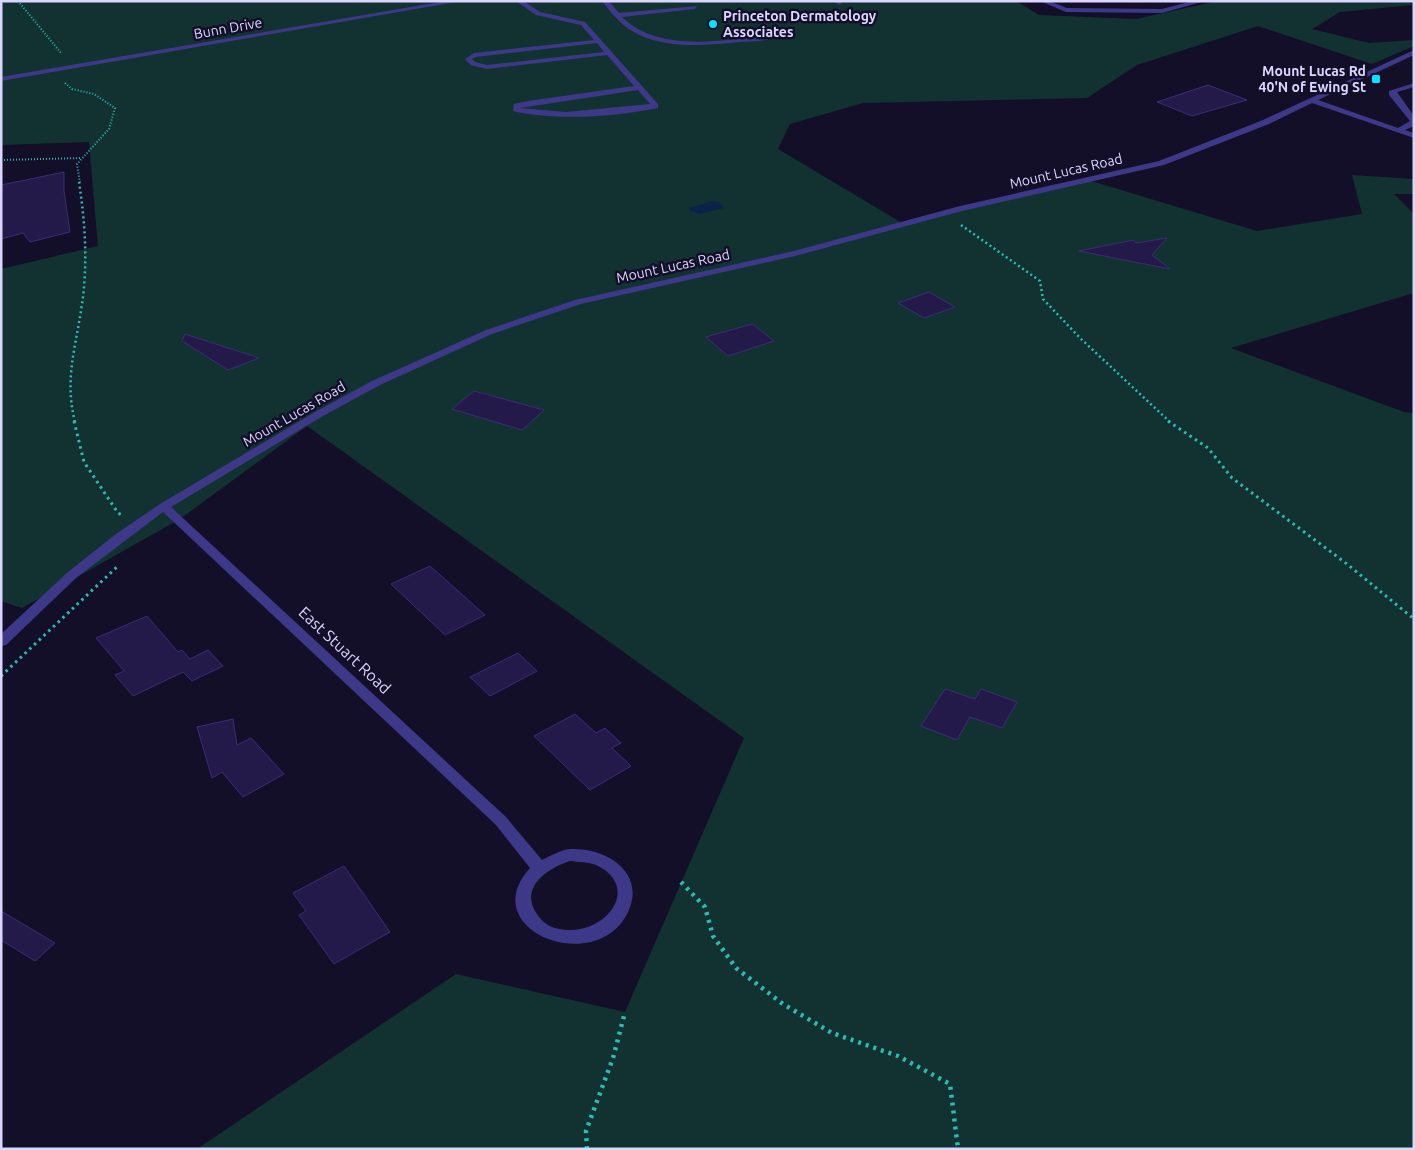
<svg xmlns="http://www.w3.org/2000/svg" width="1415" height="1150" viewBox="0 0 1415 1150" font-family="Ubuntu,sans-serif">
<rect width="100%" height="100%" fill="#130f28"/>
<path fill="#123231" d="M1,1H1016L1039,15L1136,19L1218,1H1408L1413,5L1340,12L1312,29L1369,43L1414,40V46L1372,64L1258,26L1137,65L1087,98L863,103L790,124L778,149L902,223L1088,180L1257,231L1362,214L1352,175L1414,179V194H1394L1414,214V293L1231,348L1404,412L1414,413V1149H197L456,974L625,1012L744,738L307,426L180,519L22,608L1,601V269L98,246L89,142L1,145Z"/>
<path fill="#0b224b" d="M713,201L719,202L724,208L699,214L689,210V208Z"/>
<path fill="#241a49" stroke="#3b2c76" d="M1208,85L1247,100L1192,116L1157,102Z
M64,172V191L70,232L30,242L23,233L1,239V185Z
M1167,238L1152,255L1170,269L1079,251L1133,240L1136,243Z
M929,292L955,307L924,318L898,303Z
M752,324L774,341L728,356L706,337Z
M185,334L259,358L228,370L182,341Z
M474,391L544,410L522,430L452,409Z
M430,566L466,598L485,615L445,635L391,584Z
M147,616L178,652L182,650L190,659L208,650L223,666L192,681L183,672L133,696L115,675L124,671L96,638Z
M518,653L537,671L490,696L470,677Z
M945,689L975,699L981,689L1017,702L1002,728L970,717L957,740L921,726Z
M575,714L596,733L605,728L621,743L612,748L631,766L590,790L534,736Z
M233,719L237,745L251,738L284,774L243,797L222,772L212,778L197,727Z
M344,866L390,932L334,964L299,915L306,911L293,893Z
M1,911L55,943L35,961L1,940Z"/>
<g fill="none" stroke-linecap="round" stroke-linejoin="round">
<path stroke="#2cbcb5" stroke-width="2" stroke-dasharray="1 2" stroke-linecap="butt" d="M18,1L61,53
M65,83L72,89L94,94L115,108L109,129L77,164L80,183
M1,160L82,158"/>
<path stroke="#2cbcb5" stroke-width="2.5" stroke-dasharray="2 3" stroke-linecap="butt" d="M961,225L1040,281L1043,299L1080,338L1170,422
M75,422C64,379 76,347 82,304C88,263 85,222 79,182"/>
<path stroke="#2cbcb5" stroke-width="3" stroke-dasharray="2.5 4" stroke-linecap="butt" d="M74,421L84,462L118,513L122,515
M1168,421L1208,448L1232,478L1347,564L1414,619
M1,676L119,565"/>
<path stroke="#2cbcb5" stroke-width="4.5" stroke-dasharray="3 5" stroke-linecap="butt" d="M681,882L705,907L713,936L736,968L783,1004L832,1033L898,1056L950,1084L958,1149
M587,1149L586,1131L613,1058L625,1012"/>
<path fill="#3d3988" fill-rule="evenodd" d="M446,1H462L1,81V77Z
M516,1H524L540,12L585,22L658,104V108C613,117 557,121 513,111L514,104L528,101L634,86L607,55L487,69L471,65L465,59L474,53L594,40L581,25L536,15ZM597,43L604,52L487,65L475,62L472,59L476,57ZM638,90L650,104L566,112L520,108Z
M602,1H609L619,13L697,6L695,9L622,17C660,54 726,40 773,34L776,36C767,42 750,41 739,42C703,46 657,50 626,27C617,20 609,10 602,1Z
M833,1H841L842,3L839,5Z
M1040,1H1049L1067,8L1162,9L1193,1H1205L1162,13L1066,12Z
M1414,50V55L1318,100L1398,128L1410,121L1389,95V91L1414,83V87L1397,92L1414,116V126L1405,130L1414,133V138L1312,103L1269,124L1164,165L962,211L795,256L581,304L492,334L380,385L323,416L171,507L506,817L542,860C550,856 561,850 570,849C605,847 645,871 629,910C599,979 473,931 530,868L496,825L163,512L76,578L6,645L1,646V634L68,572L116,534L160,504L315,412L372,381L486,330L575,300L794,251L960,206L1159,161L1263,120ZM570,861C578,862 589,862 596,865C639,885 611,929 571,930C559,930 548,928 540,918C517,891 543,870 570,861Z"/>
</g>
<g fill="#02e3ff" stroke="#130f28" stroke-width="2">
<circle cx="713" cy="24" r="5"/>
<rect x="1371" y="74" width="10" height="10" rx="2.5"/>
</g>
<g text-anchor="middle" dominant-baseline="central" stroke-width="5" stroke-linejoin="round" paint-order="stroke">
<g font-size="14" font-weight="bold" fill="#dbd6ff" stroke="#130f28" text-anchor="start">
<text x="723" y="16">Princeton Dermatology<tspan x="723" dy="16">Associates</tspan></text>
<text x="1366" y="71" text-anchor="end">Mount Lucas Rd<tspan x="1366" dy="16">40'N of Ewing St</tspan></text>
</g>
<g font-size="14" fill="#dbd6ff" stroke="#130f28">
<text transform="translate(228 28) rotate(-10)">Bunn Drive</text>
<text transform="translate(1066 171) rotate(-13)">Mount Lucas Road</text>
<text transform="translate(673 266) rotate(-12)">Mount Lucas Road</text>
<text transform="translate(294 414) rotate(-30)">Mount Lucas Road</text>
</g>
<g font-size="16" fill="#dbd6ff" stroke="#130f28">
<text transform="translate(345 650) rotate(43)">East Stuart Road</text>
</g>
</g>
<rect width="1415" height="1150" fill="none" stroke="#dbd6ff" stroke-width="5"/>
</svg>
